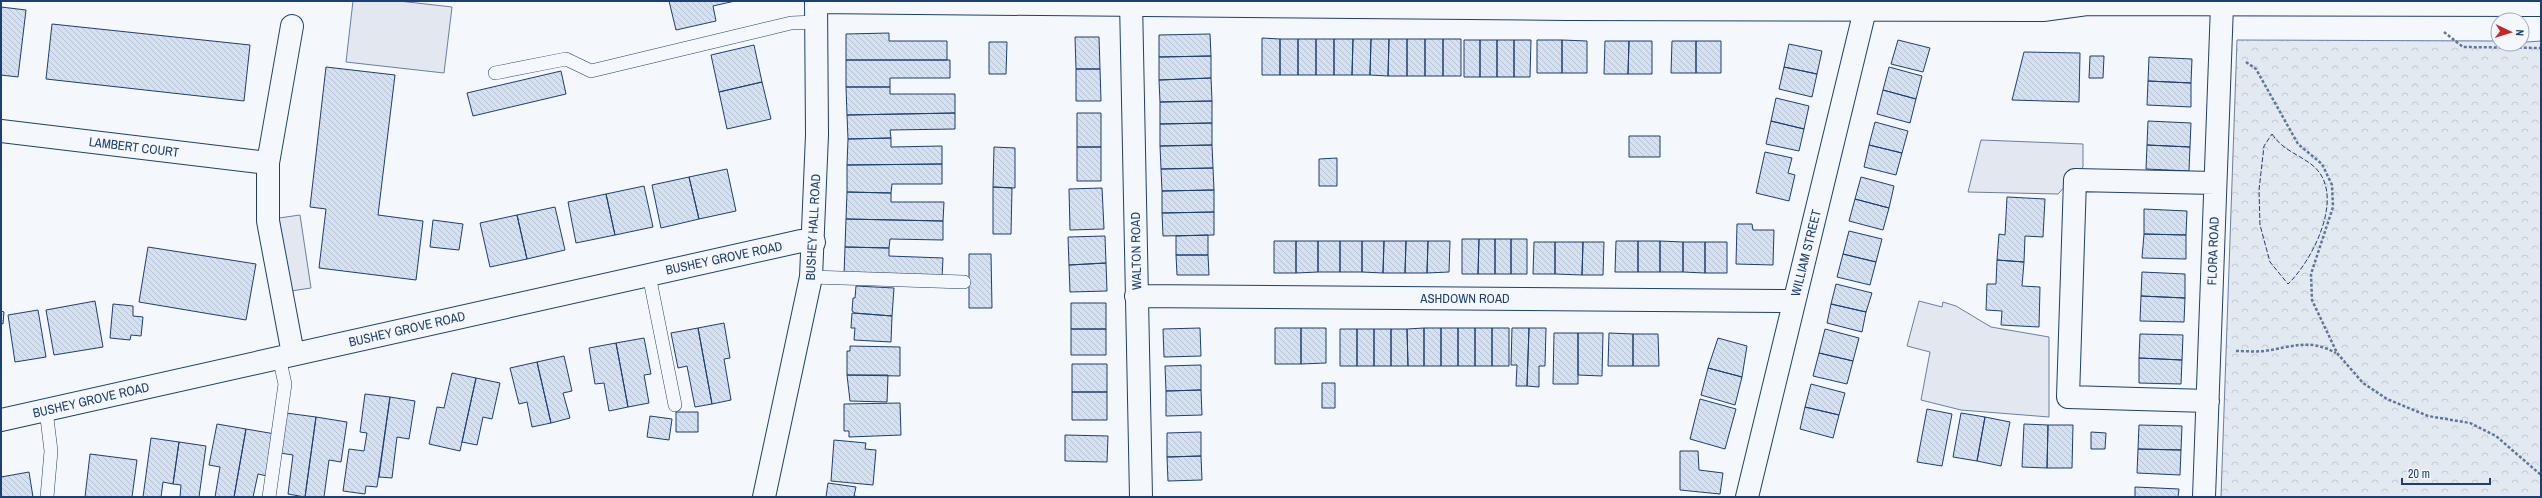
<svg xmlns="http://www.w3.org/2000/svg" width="2542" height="498" viewBox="0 0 2542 498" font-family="'Archivo Narrow',sans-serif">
<defs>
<pattern id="park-crowns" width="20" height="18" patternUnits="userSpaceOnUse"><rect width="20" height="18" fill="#e3e9f0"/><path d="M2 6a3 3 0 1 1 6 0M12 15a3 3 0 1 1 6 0" fill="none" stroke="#c2c9d1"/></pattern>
<pattern id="building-back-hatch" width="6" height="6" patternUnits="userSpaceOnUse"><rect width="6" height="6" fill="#d5e0f0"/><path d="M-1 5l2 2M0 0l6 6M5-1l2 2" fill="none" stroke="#b6c1d1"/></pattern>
</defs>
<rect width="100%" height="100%" fill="#f4f7fb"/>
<path fill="url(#park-crowns)" stroke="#687fa3" d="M2237,40L2498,41V44L2541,41V497H2221Z"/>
<path fill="#e3e8f0" stroke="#687fa3" d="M353,1H399L452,7L444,73L346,62Z
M1981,140L2083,144V167L2058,194L1968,192Z
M300,215L311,288L291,291L279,218Z
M1919,301L1942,307L1943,302L1956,306L1991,327L2049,337V417L1961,410L1921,400L1930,352L1907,346Z"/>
<path fill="url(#building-back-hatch)" stroke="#1d3f73" d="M669,1H735L713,6L716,21L676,30Z
M1,7L26,10L18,77L1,75Z
M52,24L250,45L244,101L46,79Z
M889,33V41H947V60H846V34Z
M1210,34L1211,56L1159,57V35Z
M1075,37H1099L1100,69H1076Z
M1262,38L1280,39V75H1262Z
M1280,39H1298V75H1280Z
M1298,39H1316V75H1298Z
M1316,39H1334V75H1316Z
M1334,39H1353L1352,75H1334Z
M1353,39H1371L1370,75H1352Z
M1371,39H1389L1388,76L1370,75Z
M1389,39H1407V76H1388Z
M1407,39H1425V76H1407Z
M1425,39H1443V76H1425Z
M1443,39H1461V76H1443Z
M1464,40H1480V77H1464Z
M1480,40H1497V77H1480Z
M1497,40H1514V77H1497Z
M1514,40H1531L1530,77H1514Z
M1537,40H1562V73H1537Z
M1562,40L1587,41V73H1562Z
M1898,40L1930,48L1923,72L1891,64Z
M1605,41H1629L1628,74H1604Z
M1629,41H1652V74H1628Z
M1672,41H1696V73H1671Z
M1696,41H1721V73H1696Z
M989,42H1007L1006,74H989Z
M1789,44L1822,51L1817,74L1784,67Z
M754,45L762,82L719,92L711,55Z
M2024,52L2080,53L2079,102L2012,100Z
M1211,56V78L1159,80V57Z
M2090,56H2104L2103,78H2089Z
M2149,57L2192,59L2191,83L2148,81Z
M846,60H950V78H890V87H846Z
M326,67L395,75L378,215L423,221L416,280L319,268L326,209L310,207Z
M1784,67L1817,74L1812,97L1779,89Z
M1889,67L1922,76L1916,99L1883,90Z
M1076,69H1100L1101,101H1076Z
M561,71L566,94L473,116L467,93Z
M1211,78L1212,101L1160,102L1159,80Z
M2148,81L2191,83V107L2147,105Z
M762,82L771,119L727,129L719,92Z
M846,87H890V94H955V113L847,115Z
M1883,90L1916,99L1910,123L1877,114Z
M1776,98L1809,106L1804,129L1771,121Z
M1212,101V123L1160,124V102Z
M955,113V129L890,130L891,138L848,139L847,115Z
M1077,113H1101V147H1077Z
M1771,121L1804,129L1799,151L1766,144Z
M2148,121L2191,123L2190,147L2147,145Z
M1875,122L1908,131L1902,153L1869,145Z
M1212,123V145L1160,146V124Z
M1629,136H1660V157H1629Z
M891,138V147L942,146V164L847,165L848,139Z
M1212,145L1213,168L1161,169L1160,146Z
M1869,145L1902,153L1896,175L1864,167Z
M2147,145L2190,147L2189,171L2146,169Z
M994,147L1015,148V188L993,187Z
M1077,147H1101V181H1077Z
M1765,152L1792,158L1788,173L1795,175L1789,201L1756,193Z
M1337,158V186H1319V159Z
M942,164V184H892L891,193L847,192V165Z
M1213,168L1214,190L1162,191L1161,169Z
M727,169L736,211L699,219L689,177Z
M689,177L699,219L661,228L652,185Z
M1861,177L1894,186L1889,208L1855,199Z
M644,186L653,227L615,235L606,194Z
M993,187L1012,188L1011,234H993Z
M1102,188L1104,229L1070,230L1069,189Z
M1214,190V212L1162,213V191Z
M847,192L891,193V202H944L943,221L846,219Z
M606,194L615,235L576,243L568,202Z
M2007,197L2045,199L2043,237L2025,236L2024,262L1997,260L1999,234L2005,235Z
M1855,199L1889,208L1883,230L1849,221Z
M555,207L565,250L527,259L517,215Z
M2144,209L2187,211L2186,235L2144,234Z
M1214,212V235L1163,236L1162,213Z
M517,215L527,259L490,267L480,223Z
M846,219L943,221V240L890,239L889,248L845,247Z
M433,220L463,224L459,250L430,247Z
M1737,224H1752L1753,230H1774L1773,265L1736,264Z
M1849,231L1882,239L1876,262L1843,254Z
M2144,234L2186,235V259L2142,258Z
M1208,235V255H1176V236Z
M1105,236L1106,263L1069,265L1068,237Z
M1462,239H1479L1478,274H1462Z
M1479,239H1495V274H1478Z
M1495,239H1511V274H1495Z
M1511,239H1527V274H1511Z
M1274,241H1296V273H1274Z
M1296,241H1318V272L1296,273Z
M1318,241H1340V272H1318Z
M1340,241H1362V272H1340Z
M1362,241H1384L1383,273L1362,272Z
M1384,241H1406L1405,273H1383Z
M1406,241H1428L1427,273H1405Z
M1428,241H1450L1449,272L1427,273Z
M1616,241H1638V272H1615Z
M1638,241H1660V272H1638Z
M1660,241L1683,242V272H1660Z
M1534,242H1555V274H1533Z
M1555,242H1583L1582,275L1555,274Z
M1583,242H1604L1603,275H1582Z
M1683,242H1705V273L1683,272Z
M1705,242H1727V273H1705Z
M148,247L256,264L246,320L139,302Z
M845,247L889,248V256L943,258L942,278L844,275Z
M969,254H991L992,308H969Z
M1843,254L1876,262L1870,285L1837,277Z
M1176,255H1208L1209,275H1177Z
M1997,260L2024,262L2022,286L2040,287L2039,327L2001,325L2002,311L1986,310L1987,284H1996Z
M1106,263L1107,291L1070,292L1069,265Z
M2142,272L2185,274V298L2141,296Z
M1836,284L1872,293L1866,312L1831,304Z
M856,286L894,288L892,316L855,313L852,311L853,298H855Z
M2141,296L2185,298L2184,322L2140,321Z
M95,301L103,347L54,355L46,310Z
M1071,303H1106V329H1071Z
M113,304L133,306V316L143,317L141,336L131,335L130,340L110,338Z
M1831,304L1866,312L1862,332L1827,323Z
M38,310L46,357L15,362L8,315Z
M1,311L4,312L3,324L1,323Z
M852,313L892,316L891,342L854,340L855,328H851Z
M724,323L730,358L724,359L731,400L712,404L698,328Z
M698,328L712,404L695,407L687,366L678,368L671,333Z
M1200,328L1201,356L1164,357L1163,329Z
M1275,328H1301V364H1275Z
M1301,328H1326V363L1301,364Z
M1424,328H1441V366H1424Z
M1424,328V366H1408L1407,329Z
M1441,328H1458V366H1441Z
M1458,328H1475V366H1458Z
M1475,328H1492V366H1475Z
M1492,328H1509V366H1492Z
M1512,328H1529L1527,386H1516L1517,365H1511Z
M1529,328H1546L1545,366H1539V387L1527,386Z
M1071,329H1106V355H1071Z
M1340,329H1357V366H1340Z
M1357,329H1374V366H1357Z
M1374,329H1391V366H1374Z
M1391,329H1407L1408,366H1391Z
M1825,329L1859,338L1853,361L1819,353Z
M1554,333H1578V384H1553Z
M1578,333H1603L1602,376L1578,375Z
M1609,333L1633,334V366H1608Z
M1633,334H1658L1659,366H1633Z
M2140,334L2183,335L2182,360L2139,358Z
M644,338L651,374L644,375L649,403L628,407L616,343Z
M1718,338L1747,346L1742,377L1708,368Z
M616,343L628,407L609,411L604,383L595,384L589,348Z
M850,346L900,347V376L847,375V351H850Z
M1819,353L1853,361L1847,384L1813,376Z
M564,356L572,391L563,393L570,418L551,423L537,362Z
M2139,358L2182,360L2181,384L2139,383Z
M537,362L551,423L532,427L527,402L519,404L510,368Z
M1072,364H1107V392H1072Z
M1201,365V390L1166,391L1165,366Z
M1708,368L1742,377L1735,405L1701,395Z
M452,373L476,378L460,451L429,444L437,407L444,408Z
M847,375H888L887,402L850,401Z
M476,378L500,383L492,419L483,417L477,445L462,442Z
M1322,383H1335V408H1322Z
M1811,384L1845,393L1839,415L1805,407Z
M1201,390L1202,415L1166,416V391Z
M1072,392H1107V420H1072Z
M365,394L390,397L377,487L366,486L365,494L343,491L349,449L364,451L367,433L360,432Z
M390,397L415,401L409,439L397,437L392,478L379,477Z
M1700,399L1736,409L1725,449L1690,439Z
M900,403L901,435L849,437V431H844V404Z
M1805,407L1839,415L1833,438L1800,429Z
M1927,409L1952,414L1942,466L1917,462Z
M676,412H698V432H676Z
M286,413L316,417L305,497L288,494L293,455L280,453Z
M1961,413L1985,417L1977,461L1953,457Z
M650,416L672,419L669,440L647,437Z
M316,417L347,422L341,462L329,460L324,497H305Z
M1985,417L2010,422L2001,466L1977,461Z
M217,424L246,429L234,497H215L220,467L209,465Z
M2024,424L2048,425L2047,468L2022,467Z
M2048,425H2073L2072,468H2047Z
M2139,425L2182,426L2181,450L2138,449Z
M246,429L275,434L267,476L258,474L253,497H234Z
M1201,432V456L1167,457V433Z
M2091,432L2106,433L2105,449H2091Z
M1065,435L1108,436L1107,462L1065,461Z
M151,438L179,442L173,484L163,482L161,497H143Z
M834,440L866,443L865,449L876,450L873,485L831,481Z
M179,442L206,446L199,497H180L181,485L173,484Z
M2138,449L2181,450L2180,475L2137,473Z
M1680,451H1698L1699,470L1723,473L1720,494L1680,490Z
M90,454L137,460L132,497H85Z
M1201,456L1202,480L1168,481L1167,457Z
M29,472L33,497H1V477Z
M828,483L856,487L854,496L860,497H826Z
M2135,487L2179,489L2178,497H2135Z"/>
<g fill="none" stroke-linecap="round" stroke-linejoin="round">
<defs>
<path id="service" d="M495,73L566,59L591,71L791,23L816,22
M649,275L675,405
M811,277L964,282
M46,410L51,451L47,497
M269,497L285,384L279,357"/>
<path id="minor" d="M1131,1L1141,497
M292,26L268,163V221L293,354
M1,131L268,163
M1136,296L1794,301
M2208,401L2068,397L2075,180L2215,183
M1,420L801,241L814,242
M1747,497L1865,10
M2204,497L2222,5"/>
<path id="tertiary" d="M816,2L1568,9L2043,10L2087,4L2541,5
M764,497L811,277L817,135L816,1"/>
</defs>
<use href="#service" stroke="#1d3f73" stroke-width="14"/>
<use href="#minor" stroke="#1d3f73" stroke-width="24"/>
<use href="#tertiary" stroke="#1d3f73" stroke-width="24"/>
<path stroke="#5e769c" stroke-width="2.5" stroke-dasharray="3 2" stroke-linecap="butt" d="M2444,32L2463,47L2541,48
M2246,62L2256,69L2298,144L2322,164L2332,185L2333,207L2311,274L2312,300L2337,353L2363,383L2387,399L2428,416L2470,423L2496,436L2541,475
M2236,351C2245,351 2255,352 2264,351C2293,347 2309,338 2336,353"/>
<use href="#service" stroke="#f4f7fb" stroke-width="13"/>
<use href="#minor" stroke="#f4f7fb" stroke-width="22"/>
<use href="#tertiary" stroke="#f4f7fb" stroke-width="22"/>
<path stroke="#1d3f73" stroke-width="1" stroke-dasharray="5 2" stroke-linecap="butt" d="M2272,134C2284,153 2308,157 2319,172C2342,202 2312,261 2288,284L2270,262L2260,225L2259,190L2264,146Z"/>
</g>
<g text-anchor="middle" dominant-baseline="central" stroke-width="3" stroke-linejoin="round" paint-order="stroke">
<g font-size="13" fill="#1d3f73" stroke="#f4f7fb">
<text transform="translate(134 147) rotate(7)">LAMBERT COURT</text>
<text transform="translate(813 227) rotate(-87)">BUSHEY HALL ROAD</text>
<text transform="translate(1136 251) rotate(-91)">WALTON ROAD</text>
<text transform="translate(2213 251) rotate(-88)">FLORA ROAD</text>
<text transform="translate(1806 253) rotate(-76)">WILLIAM STREET</text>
<text transform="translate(724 258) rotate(-12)">BUSHEY GROVE ROAD</text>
<text x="1465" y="298">ASHDOWN ROAD</text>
<text transform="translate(407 329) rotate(-13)">BUSHEY GROVE ROAD</text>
<text transform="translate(91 400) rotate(-13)">BUSHEY GROVE ROAD</text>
</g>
</g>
<rect width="2542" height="498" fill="none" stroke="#1d3f73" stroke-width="4"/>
<g transform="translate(2510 32) rotate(94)"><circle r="19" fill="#f4f7fb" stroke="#9eadc5"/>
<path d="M0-3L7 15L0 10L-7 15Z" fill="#c62828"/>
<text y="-6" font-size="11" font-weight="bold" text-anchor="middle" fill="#1d3f73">N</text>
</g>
<path d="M2402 478v6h88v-6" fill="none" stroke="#1d3f73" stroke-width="2"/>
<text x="2408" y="478" font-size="12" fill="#1d3f73" stroke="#f4f7fb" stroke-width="3" paint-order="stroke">20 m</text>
</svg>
